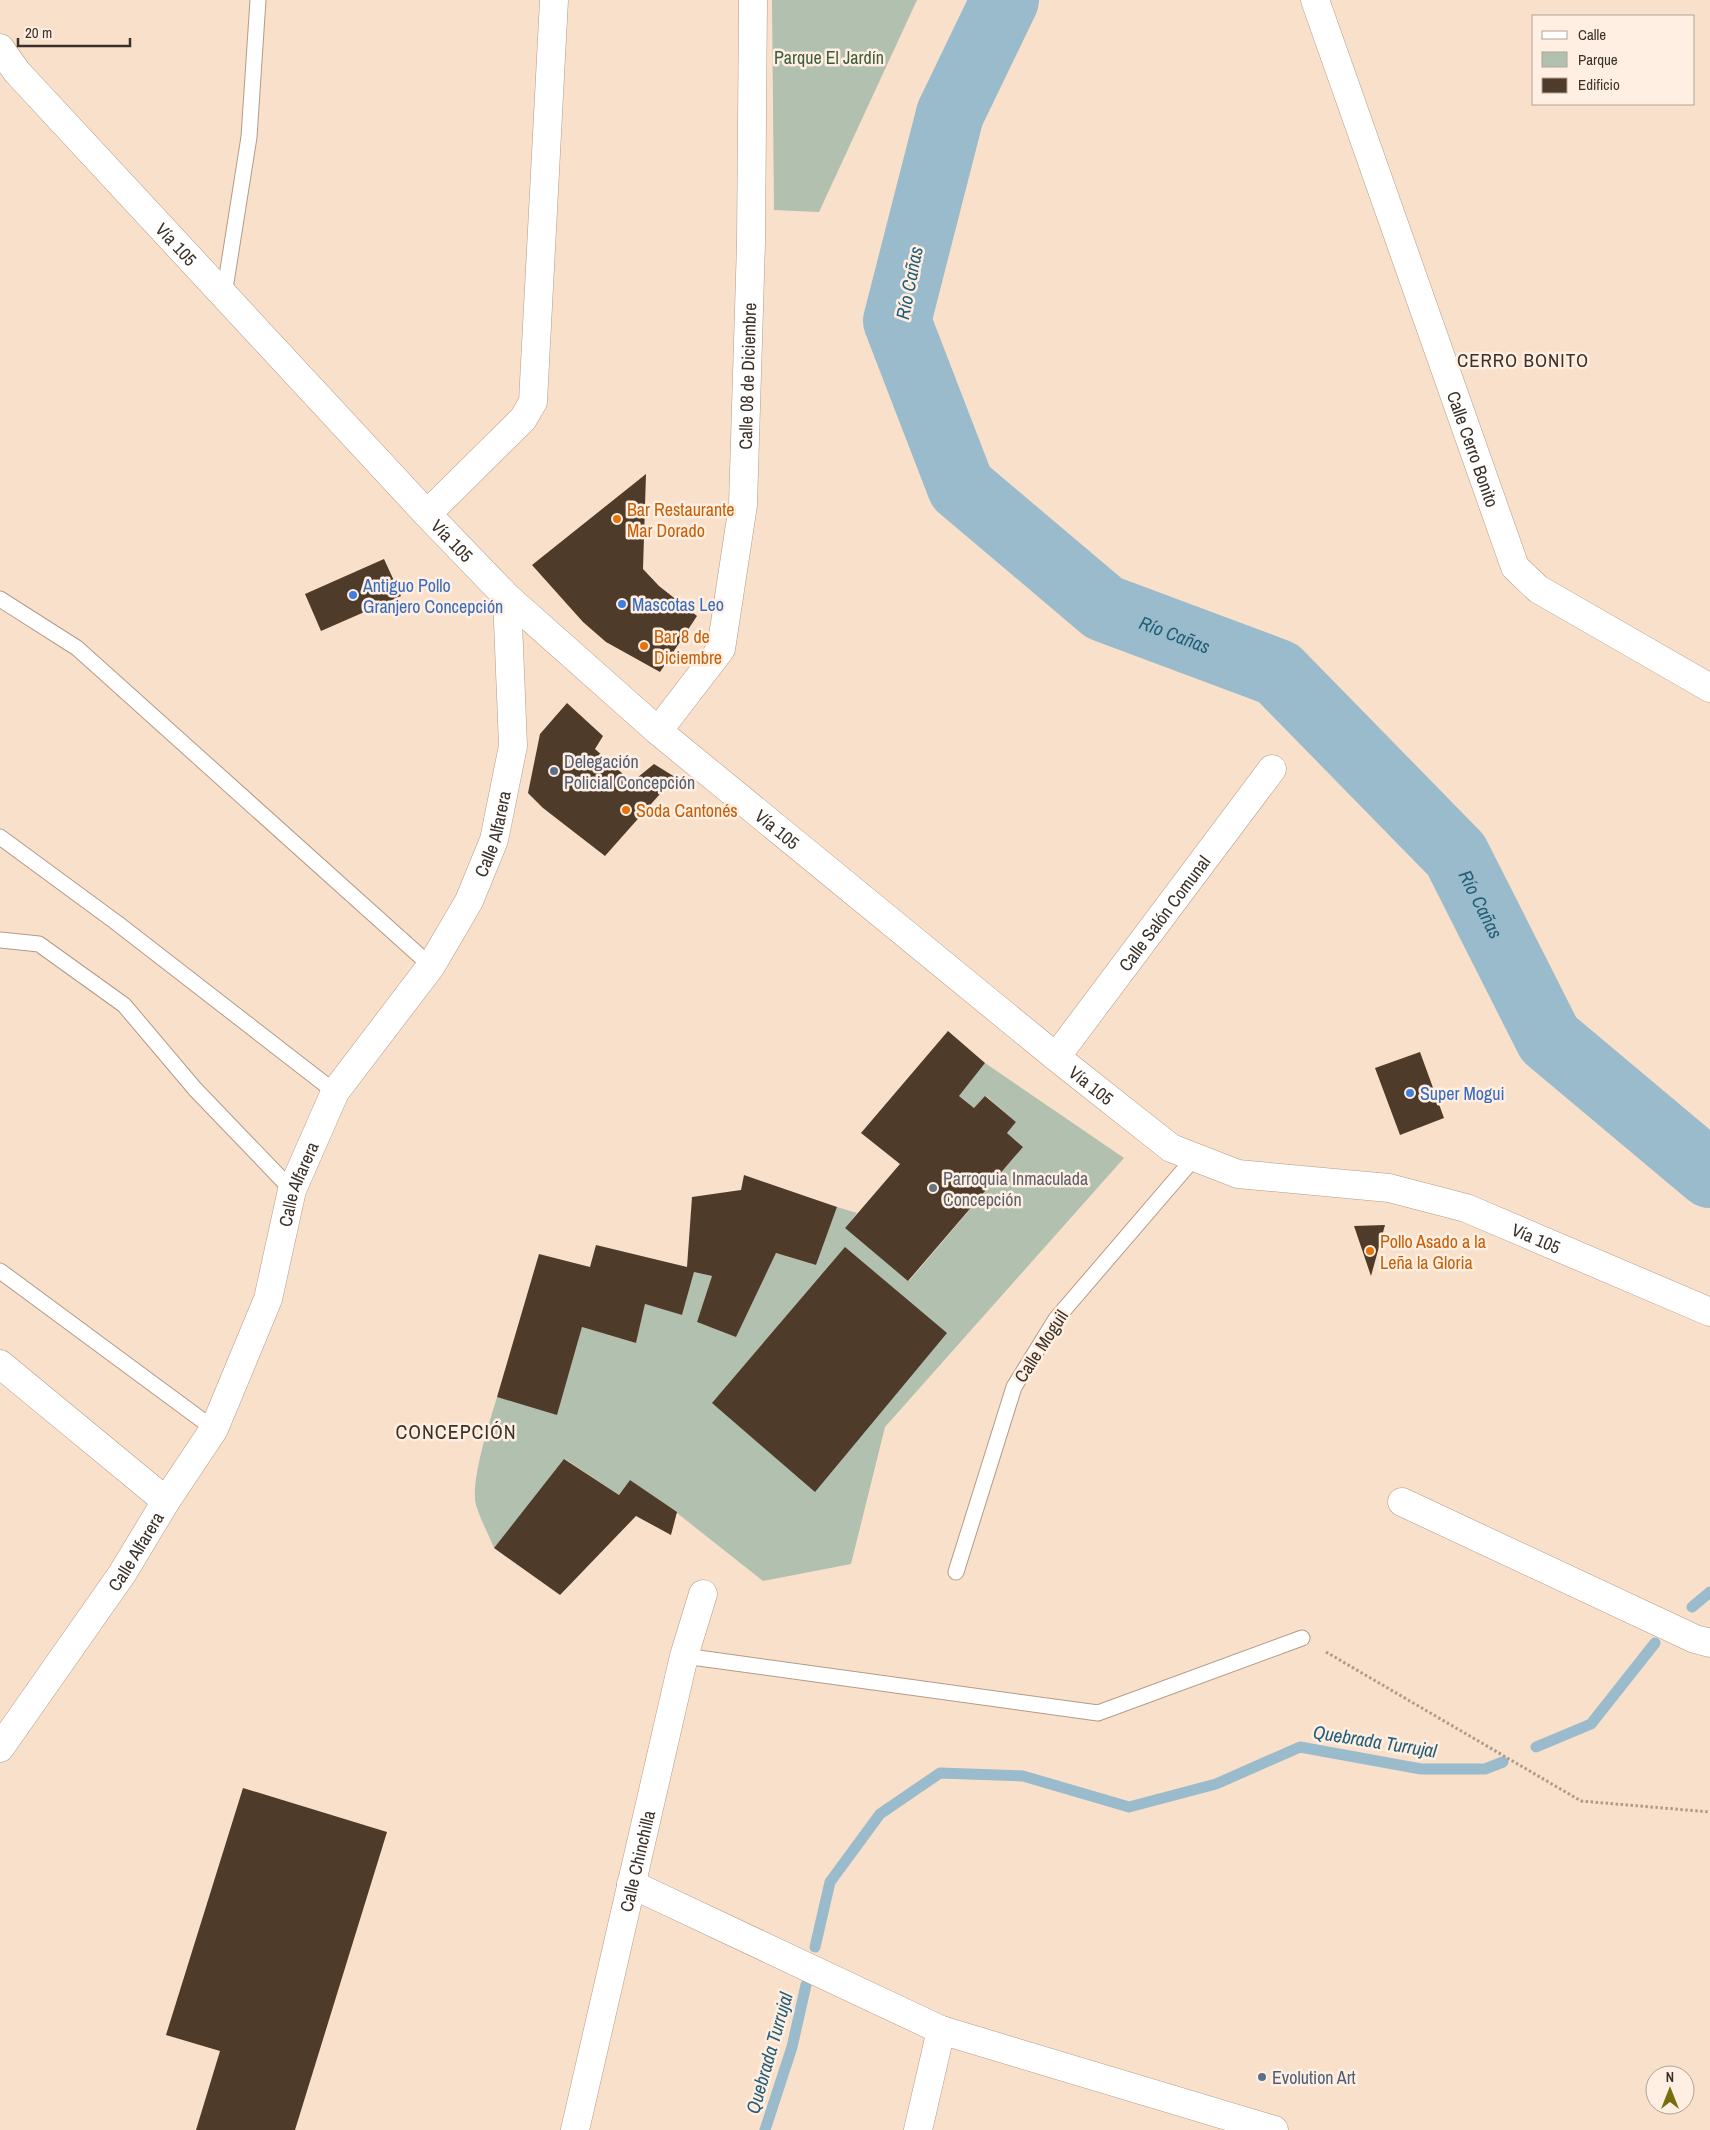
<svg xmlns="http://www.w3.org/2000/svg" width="1710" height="2130" viewBox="0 0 1710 2130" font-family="'Archivo Narrow',sans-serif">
<rect width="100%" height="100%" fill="#f9e0cb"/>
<path fill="#b1c0af" d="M772,0H917L819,212L774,210Z
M985,1063L1124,1158L885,1427L851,1564L763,1581L677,1513L630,1480L619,1495L565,1459L494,1548C489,1535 477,1513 475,1500C473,1473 489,1424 497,1397L557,1414L582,1327L636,1343L645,1304L682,1315L694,1272L712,1276L697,1322L736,1336L776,1253L816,1265L837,1207L857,1213L845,1228L909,1281L1023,1147L1007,1133L1016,1122L986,1096L974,1108L959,1096Z"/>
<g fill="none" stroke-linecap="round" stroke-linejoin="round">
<path stroke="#9abbcc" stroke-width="11" d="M1692,1607L1710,1592
M1536,1747L1591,1724L1655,1643
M815,1947L830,1882L880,1814L940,1773L1023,1776L1129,1807L1216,1784L1300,1747L1421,1769H1485L1503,1762
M765,2130L792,2047L806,1985"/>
<path stroke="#9abbcc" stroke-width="68" id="s1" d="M1005,0L950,114L897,321L961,487L1104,608L1278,673L1456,855L1549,1039L1710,1174"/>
</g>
<path fill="#4f3b29" d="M646,474L643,569L659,586L697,616L660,672L606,642L583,622L532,565Z
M384,559L401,596L321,631L305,594Z
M567,703L603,736L595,749L632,782L654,764L675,777L605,856L543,808L528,793L540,734Z
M948,1031L985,1063L959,1096L974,1108L985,1096L1016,1122L1007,1133L1023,1147L908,1281L845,1228L900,1164L861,1133Z
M1420,1052L1444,1118L1400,1135L1375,1068Z
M744,1175L837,1207L816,1265L776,1253L736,1337L697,1322L712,1276L694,1272L682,1315L645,1304L636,1343L582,1327L557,1415L497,1397L539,1254L590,1267L596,1245L687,1267L692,1197L741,1190Z
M1385,1225L1371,1276L1354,1226Z
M845,1247L947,1333L815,1492L712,1403Z
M564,1459L619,1495L630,1480L677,1512L671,1535L636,1516L560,1595L494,1548Z
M243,1788L387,1832L295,2130H196L220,2051L166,2035Z"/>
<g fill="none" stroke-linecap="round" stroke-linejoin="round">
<defs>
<path id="lane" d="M224,295L249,137L258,0
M0,599L77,648L431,966
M0,837L117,923L335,1092
M0,940L39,944L124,1005L195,1089L292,1190
M0,1271L214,1429
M956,1572L1014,1387L1056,1319L1195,1157
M684,1656L1098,1713L1302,1638"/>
<g id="street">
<path id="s2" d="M1315,0L1515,567L1538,589L1710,688"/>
<path d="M427,514L523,419L533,402L554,0"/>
<path id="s3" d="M658,731L721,649L743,505L751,243L753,0"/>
<path id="s4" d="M1056,1057L1272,769"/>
<path d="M0,1364L166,1501"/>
<path d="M1402,1502L1695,1639L1710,1643"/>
<path d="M631,1884L941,2030L1274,2130"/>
<path id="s5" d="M575,2130L684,1656L703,1594"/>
<path d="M918,2130L941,2030"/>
</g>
<g id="secondary">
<path id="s6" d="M0,48L17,72L427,514L507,597L658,731L1056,1057L1171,1148L1238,1174L1389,1188L1466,1208L1710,1312"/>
<path id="s7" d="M0,1748L122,1574L166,1501L214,1429L268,1299L292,1190L335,1092L431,966L469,901L494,840L513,746L507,597"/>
</g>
</defs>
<use href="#lane" stroke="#b39b87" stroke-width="17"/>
<use href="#street" stroke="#b39b87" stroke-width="29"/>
<use href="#secondary" stroke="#b39b87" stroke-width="29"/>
<path stroke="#ae9b8b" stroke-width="3" stroke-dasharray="2.5 2.5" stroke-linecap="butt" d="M1326,1652L1581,1801L1710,1812"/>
<use href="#lane" stroke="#fff" stroke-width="15"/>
<use href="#street" stroke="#fff" stroke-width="28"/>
<use href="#secondary" stroke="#fff" stroke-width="28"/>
</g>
<g fill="#e8710a" stroke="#ffefe2" stroke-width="2">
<circle cx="617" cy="519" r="5"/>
<circle cx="644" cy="646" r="5"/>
<circle cx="626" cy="810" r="5"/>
<circle cx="1370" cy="1251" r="5"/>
</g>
<g fill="#3f7fe0" stroke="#ffefe2" stroke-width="2">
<circle cx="353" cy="595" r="5"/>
<circle cx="622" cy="604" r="5"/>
<circle cx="1410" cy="1093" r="5"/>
</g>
<g fill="#5c6f8a" stroke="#ffefe2" stroke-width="2">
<circle cx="554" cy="771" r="5"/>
<circle cx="1262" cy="2077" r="5"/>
</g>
<circle fill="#6b7280" stroke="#ffefe2" stroke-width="2" cx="933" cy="1188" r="5"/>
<g text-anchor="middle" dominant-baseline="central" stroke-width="5" stroke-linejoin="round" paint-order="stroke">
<g font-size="18" fill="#3a5d37" stroke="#ffefe2">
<text x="829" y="57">Parque El Jardín</text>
</g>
<g font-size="18" fill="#3b3129" stroke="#ffefe2">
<text stroke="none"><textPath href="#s6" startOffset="264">Vía 105</textPath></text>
<text stroke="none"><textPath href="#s3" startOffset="378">Calle 08 de Diciembre</textPath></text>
<text stroke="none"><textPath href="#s2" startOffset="476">Calle Cerro Bonito</textPath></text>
<text stroke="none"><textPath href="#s6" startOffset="669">Vía 105</textPath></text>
<text stroke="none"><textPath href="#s6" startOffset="1104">Vía 105</textPath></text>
<text stroke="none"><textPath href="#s7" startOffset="1049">Calle Alfarera</textPath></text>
<text stroke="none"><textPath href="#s4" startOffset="180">Calle Salón Comunal</textPath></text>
<text stroke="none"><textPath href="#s6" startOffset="1509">Vía 105</textPath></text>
<text stroke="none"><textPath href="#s7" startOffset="644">Calle Alfarera</textPath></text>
<text stroke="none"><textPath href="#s6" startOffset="1990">Vía 105</textPath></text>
<text transform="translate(1041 1346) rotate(-57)">Calle Moguil</text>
<text stroke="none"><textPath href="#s7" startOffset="239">Calle Alfarera</textPath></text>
<text stroke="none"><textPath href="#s5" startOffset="276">Calle Chinchilla</textPath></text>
</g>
<g font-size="18" fill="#c56008" stroke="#ffefe2" text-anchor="start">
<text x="627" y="509">Bar Restaurante<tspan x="627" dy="21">Mar Dorado</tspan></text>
<text x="654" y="636">Bar 8 de<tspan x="654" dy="21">Diciembre</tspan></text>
<text x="636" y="810">Soda Cantonés</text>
<text x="1380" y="1241">Pollo Asado a la<tspan x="1380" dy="21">Leña la Gloria</tspan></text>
</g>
<g font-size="18" fill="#366cbe" stroke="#ffefe2" text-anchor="start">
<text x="363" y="585">Antiguo Pollo<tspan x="363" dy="21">Granjero Concepción</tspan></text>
<text x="632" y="604">Mascotas Leo</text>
<text x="1420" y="1093">Super Mogui</text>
</g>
<g font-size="18" fill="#4e5e75" stroke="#ffefe2" text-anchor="start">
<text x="564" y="761">Delegación<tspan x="564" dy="21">Policial Concepción</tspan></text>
<text x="1272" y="2077">Evolution Art</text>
</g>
<g font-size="18" fill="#5b616d" stroke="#ffefe2" text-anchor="start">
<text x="943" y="1178">Parroquia Inmaculada<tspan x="943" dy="21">Concepción</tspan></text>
</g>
<g font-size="19" font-style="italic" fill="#235e79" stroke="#ffefe2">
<text transform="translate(909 283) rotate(-79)">Río Cañas</text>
<text stroke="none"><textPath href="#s1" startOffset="781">Río Cañas</textPath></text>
<text stroke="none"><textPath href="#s1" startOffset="1201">Río Cañas</textPath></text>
<text transform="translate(1375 1741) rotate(9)">Quebrada Turrujal</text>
<text transform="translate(769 2053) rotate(-74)">Quebrada Turrujal</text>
</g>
<g font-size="19" letter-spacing="1" fill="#3b3129" stroke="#ffefe2">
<text x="1523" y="360">CERRO BONITO</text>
</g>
<g font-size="20" letter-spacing="1" fill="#3b3129" stroke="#ffefe2">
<text x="456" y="1431">CONCEPCIÓN</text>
</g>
</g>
<rect x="1532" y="15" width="162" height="90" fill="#ffefe2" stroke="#b1a398"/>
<rect x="1542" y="31" width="25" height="8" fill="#ffffff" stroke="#b1a398"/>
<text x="1578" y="40" font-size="15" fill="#3b3129">Calle</text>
<rect x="1542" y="52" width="25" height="15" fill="#b1c0af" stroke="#b1a398"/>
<text x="1578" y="65" font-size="15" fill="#3b3129">Parque</text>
<rect x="1542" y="78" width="25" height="15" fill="#4f3b29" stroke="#b1a398"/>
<text x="1578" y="90" font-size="15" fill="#3b3129">Edificio</text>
<g transform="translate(1670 2090)"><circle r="24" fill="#ffefe2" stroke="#b1a398"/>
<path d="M0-4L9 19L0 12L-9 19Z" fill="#786d0a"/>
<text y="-8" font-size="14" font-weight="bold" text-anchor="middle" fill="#3b3129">N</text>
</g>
<path d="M18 38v8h112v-8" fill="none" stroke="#3b3129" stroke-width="2.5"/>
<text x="25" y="38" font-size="15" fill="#3b3129" stroke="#ffefe2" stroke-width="4" paint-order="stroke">20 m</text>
</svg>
